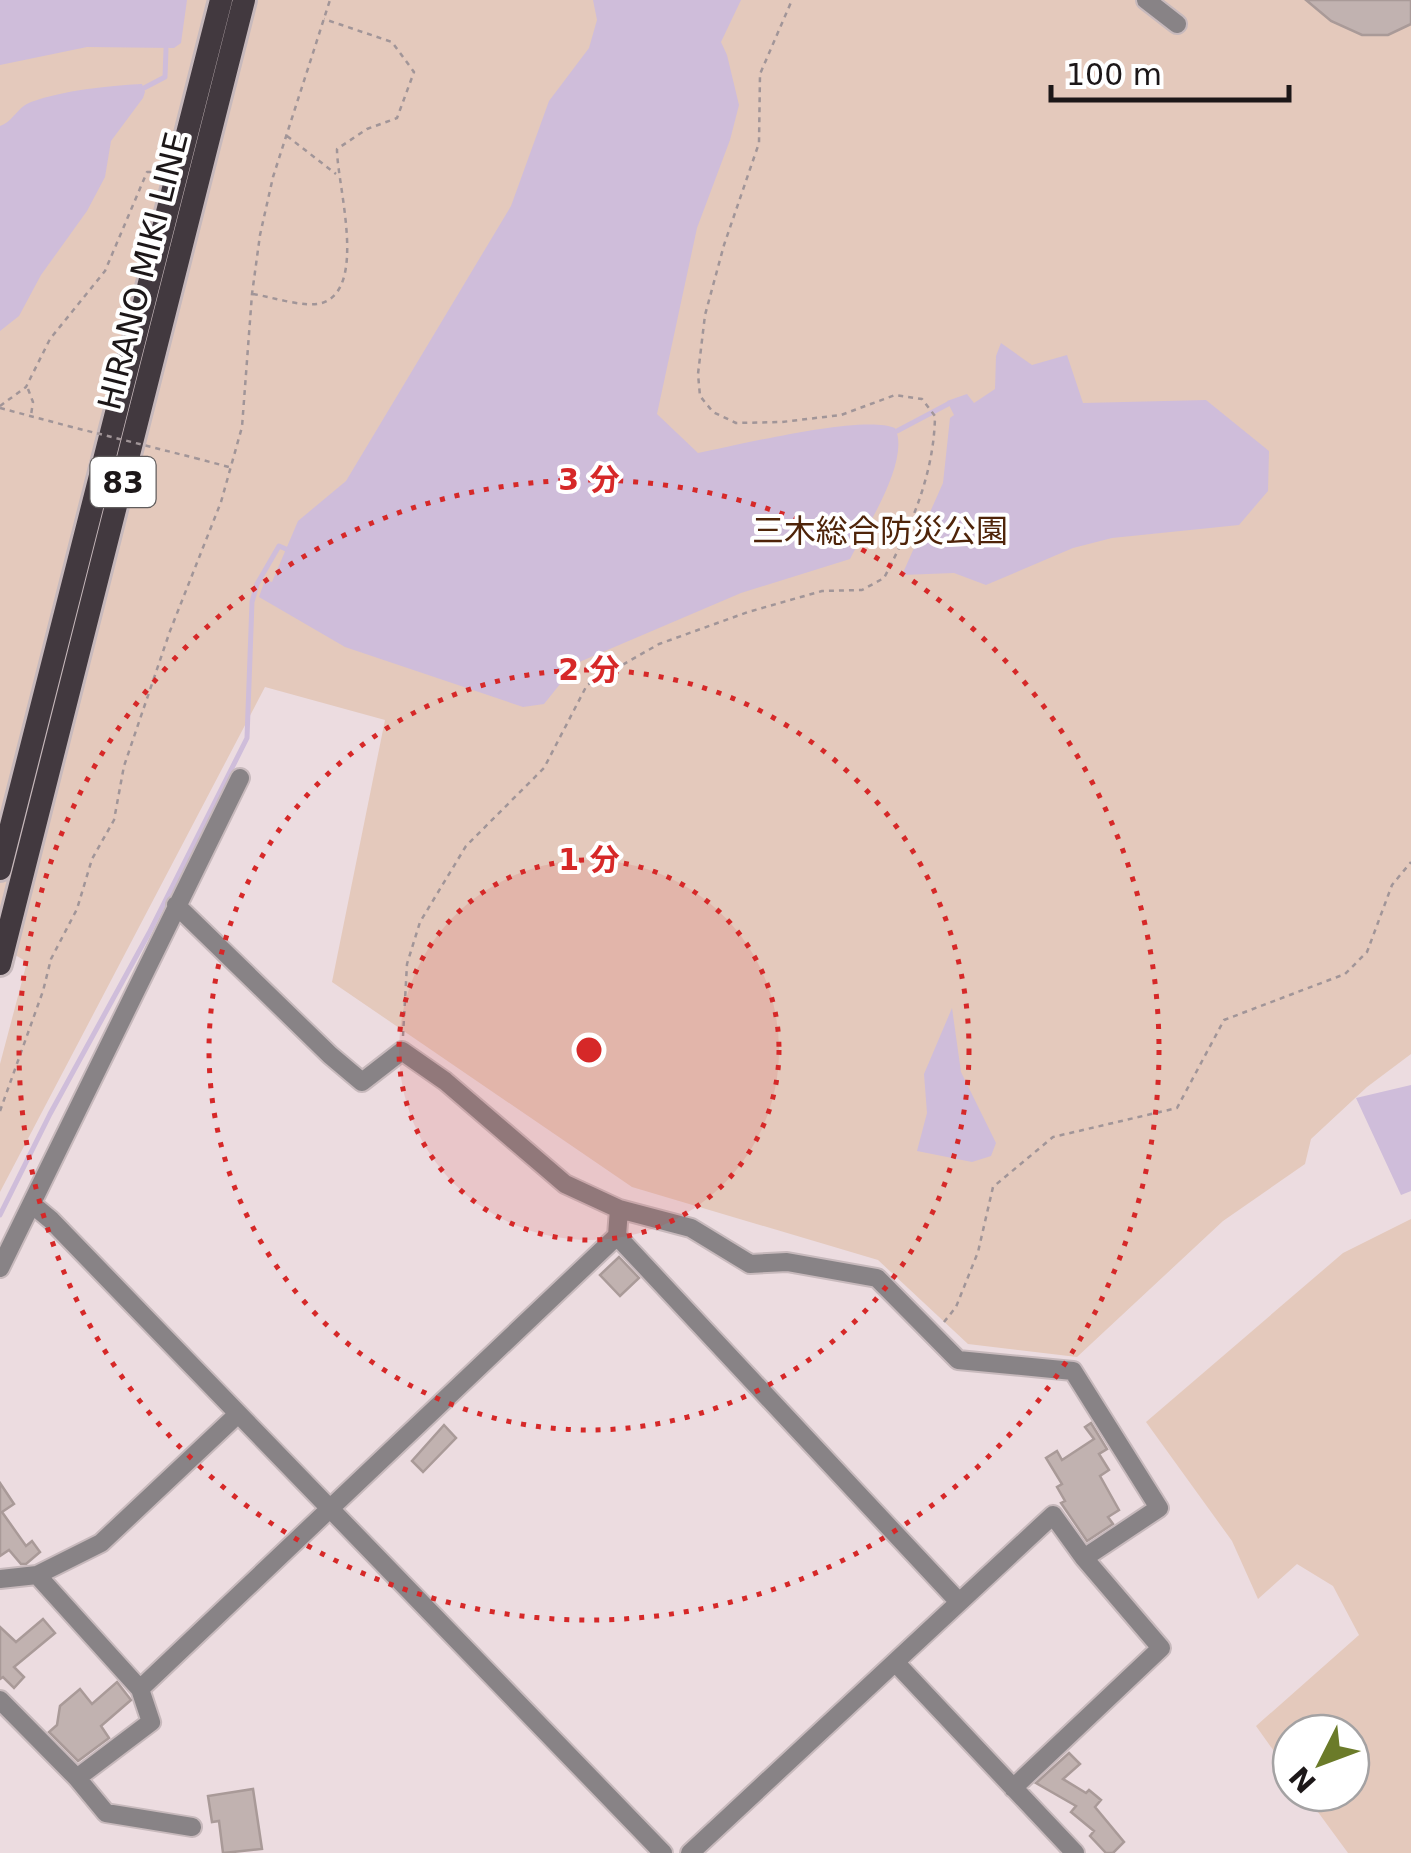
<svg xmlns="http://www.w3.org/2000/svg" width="1411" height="1853" viewBox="0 0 1411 1853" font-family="'DejaVu Sans','Noto Sans JP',sans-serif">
<rect width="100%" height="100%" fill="#ecdce0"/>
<path fill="#e4c9bc" d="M0,0H1411V1054L1367,1087L1311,1139L1305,1164L1223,1221L1077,1357L968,1344L878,1260L632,1187L332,982L385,720L265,687L0,1192V1064L27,962L0,946Z
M1411,1219V1853H1348L1304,1793H1351V1733H1291V1775L1256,1726L1359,1635L1333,1586L1297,1564L1258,1599L1232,1541L1146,1422L1343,1253Z"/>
<path fill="#cfbdda" d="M0,0H187L181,43L174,48L87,47L0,65Z
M593,0H741L721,42L727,55L739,105L730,140L697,228L657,414L698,453C740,445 862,414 895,428C911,460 866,528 850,559L741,593L577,663L544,704L523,707L345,647L259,597L265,580L272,582L298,521L346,481L511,206L549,101L589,48L597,20Z
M142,84L145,92L143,98L111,141L105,177L87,211L41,275L19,316L0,331V126C14,121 16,108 31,102C65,90 106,86 142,84Z
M1001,343L1032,365L1067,355L1083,403L1206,400L1269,451L1268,491L1239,525L1112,538L1073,548L986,585L954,573L902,575L943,483L950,418L954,415L947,401L967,394L974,403L995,389L996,356Z
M952,1008L961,1072L996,1143L991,1156L972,1162L917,1151L927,1113L924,1074Z
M1411,1085V1191L1401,1195L1356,1098Z"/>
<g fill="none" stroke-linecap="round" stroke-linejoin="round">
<path stroke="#cfbdda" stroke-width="5" d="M144,88L165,77L166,49
M897,431L948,404
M0,1215L50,1114L149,933L247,738L252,602L257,584L279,546L286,549"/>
</g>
<path fill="#c1b2b0" stroke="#a99a98" stroke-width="2.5" d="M1306,0H1411V24L1388,35H1362L1331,21Z
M619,1257L639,1278L620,1296L600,1275Z
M1091,1423L1107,1449L1099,1454L1109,1470L1100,1476L1119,1510L1108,1517L1113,1524L1087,1541L1061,1503L1065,1501L1057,1487L1062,1484L1046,1458L1057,1451L1062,1460L1094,1439L1085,1427Z
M444,1425L456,1438L423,1472L412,1461Z
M0,1483L14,1504L2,1512L26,1546L32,1541L40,1552L26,1564H21L9,1550L0,1556Z
M43,1619L55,1633L14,1667L24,1677L14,1688L3,1677L0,1679V1627L16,1642Z
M117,1682L131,1700L101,1726L109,1738L78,1761L49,1732L57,1725L60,1706L80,1689L92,1704Z
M1069,1753L1080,1764L1063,1779L1086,1793L1089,1790L1101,1800L1095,1807L1124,1842L1113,1853H1106L1090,1836L1094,1831L1071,1812L1076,1806L1036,1783Z
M253,1789L262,1849L223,1853L219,1821L212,1822L208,1796Z"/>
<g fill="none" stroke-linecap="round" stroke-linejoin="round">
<defs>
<path id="minor" d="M1146,0L1177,24
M176,905L330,1055L362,1082L402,1051L445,1081L565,1184L619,1209L691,1228L750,1264L787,1262L877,1278L958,1360L1073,1371L1159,1508L1084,1558
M33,1205L51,1220L663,1853
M617,1236L959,1602
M0,1268L240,778
M37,1575L140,1689L617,1236L619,1209
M0,1579L37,1575L101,1543L238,1414
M895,1662L1075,1853
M0,1700L77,1778L106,1813L192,1827
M77,1778L151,1722L140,1689
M690,1853L1053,1515L1084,1558L1161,1648L1013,1788"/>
<path id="major" d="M0,869L221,0
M0,964L244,0"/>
</defs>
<use href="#minor" stroke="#c7b9bc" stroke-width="22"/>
<use href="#major" stroke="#c7b9bc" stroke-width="28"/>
<path stroke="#a19598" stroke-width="2.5" stroke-dasharray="5 5" stroke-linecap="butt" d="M287,136L336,174
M253,294C272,297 304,308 322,303C368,288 337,185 337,149L367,129L397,118L414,72L392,42L324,19
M28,389L33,402L31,415
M0,406L26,387L50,339L105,271L147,172H155
M0,408L68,426
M195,458L229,467
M403,1036L407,964L420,922L466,846L544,768L587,685L659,644L748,612L822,591L862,590L884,578C911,526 934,475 935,416L922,399L895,395L841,415L782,422L736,423L713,412L700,396L698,374L705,315L724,245L759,143L760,74L792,0
M0,1111L43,991L51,959L77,909L92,859L114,820L124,766L170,631L221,502L242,427L252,294L260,235L273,177L330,0
M944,1322L956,1307L978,1252L993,1187L1053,1137L1177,1108L1224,1020L1345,974L1367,952L1392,885L1411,862"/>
<use href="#minor" stroke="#888386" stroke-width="18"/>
<use href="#major" stroke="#42393f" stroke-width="22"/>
<path stroke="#a19598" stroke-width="2.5" stroke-dasharray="5 5" stroke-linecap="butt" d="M68,426L195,458"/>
</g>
<circle cx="589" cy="1050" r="190" fill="#d62828" fill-opacity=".12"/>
<g fill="none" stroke="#d62828" stroke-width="5" stroke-dasharray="5 10">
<circle cx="589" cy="1050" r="190"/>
<circle cx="589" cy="1050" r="380"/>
<circle cx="589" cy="1050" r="570"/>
</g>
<g text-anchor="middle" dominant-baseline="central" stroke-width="8" stroke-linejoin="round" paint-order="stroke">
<rect fill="#fff" stroke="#605d5d" stroke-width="2.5" x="90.5" y="457" width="65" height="50" rx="8"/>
<g font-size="30" font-weight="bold" fill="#1c1718">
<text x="123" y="482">83</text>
</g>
<g font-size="32" fill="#1c1718" stroke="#fff">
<text transform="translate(143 271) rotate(-76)">HIRANO MIKI LINE</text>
</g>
<g font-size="32" fill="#4f2409" stroke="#fff">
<text x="880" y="531">三木総合防災公園</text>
</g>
</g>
<circle cx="589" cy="1050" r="15" fill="#d62828" stroke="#fff" stroke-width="5"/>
<g font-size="30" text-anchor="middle" font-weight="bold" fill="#d62828" stroke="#fff" stroke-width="8" stroke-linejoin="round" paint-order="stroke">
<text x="589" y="490">3 分</text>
<text x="589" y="680">2 分</text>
<text x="589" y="870">1 分</text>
</g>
<g transform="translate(1321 1763) rotate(228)"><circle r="48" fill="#ffffff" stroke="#a4a2a3" stroke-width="2.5"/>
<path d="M0-8L18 38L0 25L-18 38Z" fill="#6b7b29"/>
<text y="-15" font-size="28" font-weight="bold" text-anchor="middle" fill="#1c1718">N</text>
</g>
<path d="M1051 85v15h238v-15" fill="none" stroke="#1c1718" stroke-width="5"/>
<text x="1066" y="85" font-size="30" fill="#1c1718" stroke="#ffffff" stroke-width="8" paint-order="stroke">100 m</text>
</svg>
